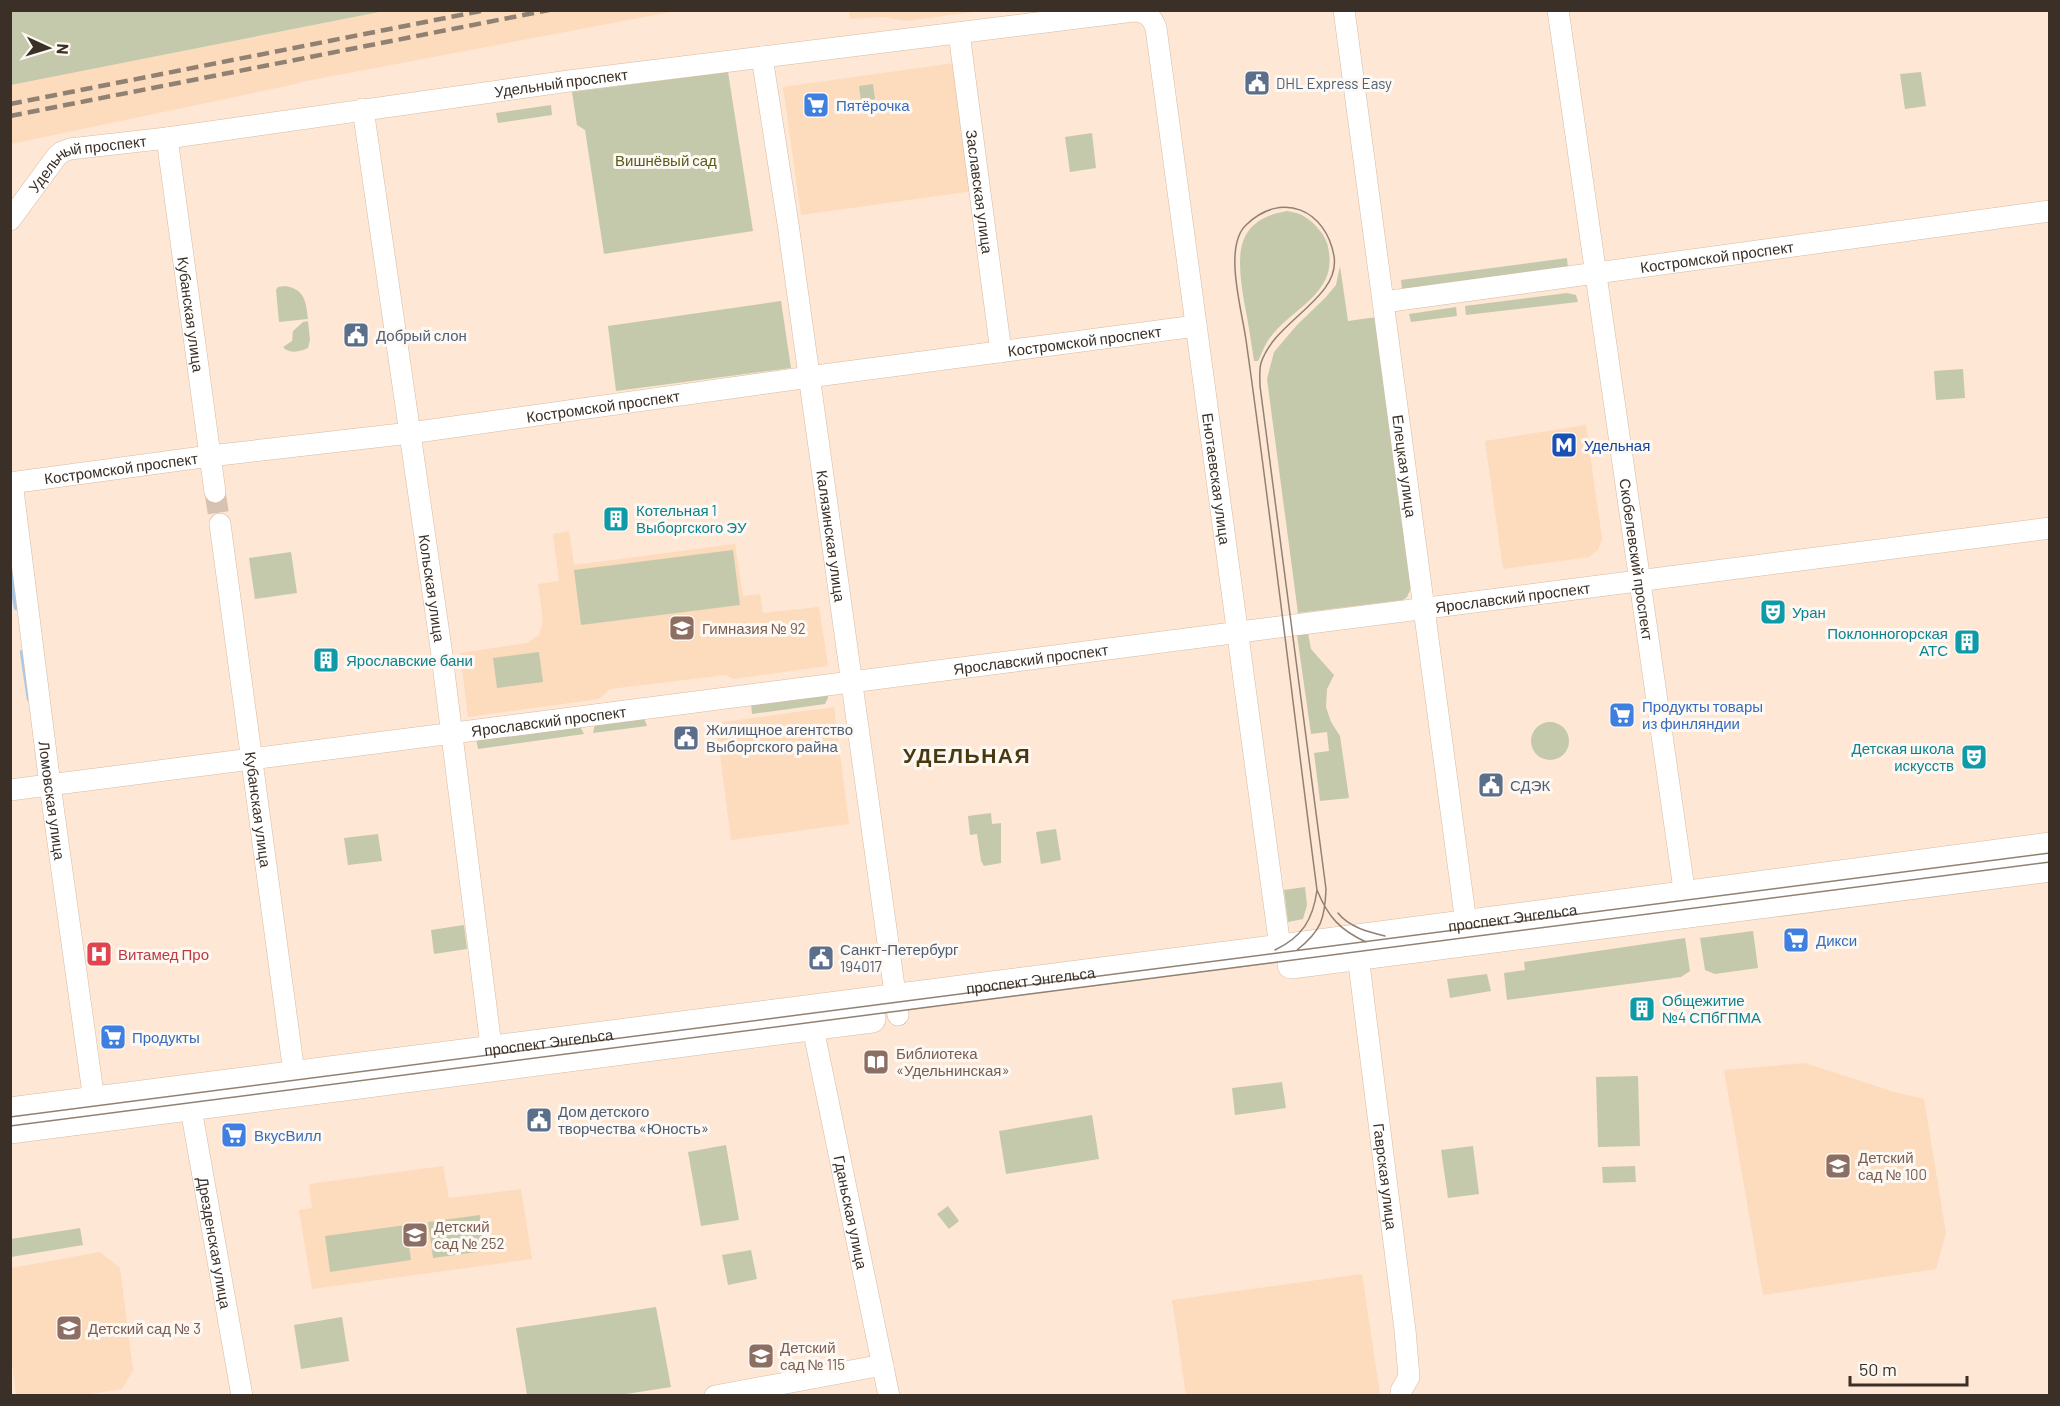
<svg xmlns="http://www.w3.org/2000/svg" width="2060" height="1406" viewBox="0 0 2060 1406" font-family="Barlow,sans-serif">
<rect width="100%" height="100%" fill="#fee7d4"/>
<path fill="#fddbbd" d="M383,11H676L301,82L296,84L11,144V85Z
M849,11V10L982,11L906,21L884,17L850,19Z
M954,63L973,191L801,215L783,87Z
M1586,425L1602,539L1598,550L1589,557L1503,569L1485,441Z
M569,531L574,565L735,544L743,596L760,594L763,613L819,607L828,666L733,679L726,675L610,689L599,699L468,717L460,653L527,643L539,635L543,621L538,584L559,581L553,534Z
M834,707L849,824L731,840L716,723Z
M1805,1063L1894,1092L1924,1099L1946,1233L1936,1269L1763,1295L1724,1070Z
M443,1166L449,1198L521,1189L532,1259L312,1289L299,1210L312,1208L309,1184Z
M100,1252L120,1268L133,1370L122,1389L77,1396L16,1395L10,1344L11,1268Z
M1362,1274L1380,1395H1186L1172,1300Z"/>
<path fill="#c5c9ab" d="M11,10H383L384,11L11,85Z
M728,72L753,231L604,254L585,130L577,125L572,92Z
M1921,72L1926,106L1905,109L1900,74Z
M873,84L875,99L861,101L859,86Z
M551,105L552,115L498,123L496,113Z
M1092,133L1096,168L1070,172L1065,137Z
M1287,211C1302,213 1311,219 1321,232C1326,239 1328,244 1329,253C1336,297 1284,311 1266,344C1263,349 1261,355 1258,361H1254C1251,341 1248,321 1244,301C1237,257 1233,220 1287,211Z
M1567,258L1568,268L1402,290L1401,280Z
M1340,266L1348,321L1377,317L1411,588L1407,597L1403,600L1298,613L1267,379L1274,352L1297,325L1325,298L1336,285Z
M285,286C305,289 306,302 308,319L279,322L276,290L278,287Z
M1567,293L1576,295L1578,302L1466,315L1465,306Z
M781,301L791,368L616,391L608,326Z
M1456,307L1457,316L1411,322L1409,314Z
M308,321L310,340L308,348C300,352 289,354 283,347L292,341L293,331L303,322Z
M1963,369L1965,398L1936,400L1934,371Z
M733,550L740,605L581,625L574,570Z
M291,552L297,593L255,599L249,558Z
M1308,633L1311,649L1334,675L1327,689L1326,707L1331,722L1340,736L1349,798L1320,801L1314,753L1329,751L1327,732L1311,734L1297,635Z
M539,652L543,682L497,688L493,658Z
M828,694V698L825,704L752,714L751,704Z
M644,718L647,726L593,733L595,724Z
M1531 741a19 19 0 1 1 38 0a19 19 0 1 1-38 0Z
M580,726L584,734L478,749L476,739Z
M991,813L992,824L1001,823V863L984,866L981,861L977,834L970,835L968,816Z
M1056,829L1061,860L1041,864L1036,832Z
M378,834L382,861L348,865L344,838Z
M1305,887L1307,905L1303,919L1288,922L1284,890Z
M464,925L467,949L434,954L431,930Z
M1753,931L1758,968L1715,974L1705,970L1700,938Z
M1685,938L1690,971L1681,977L1507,1000L1504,973L1525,970L1524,962Z
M1487,974L1491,991L1450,998L1447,979Z
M1638,1076L1640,1146L1598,1147L1596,1077Z
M1282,1082L1286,1108L1235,1115L1232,1088Z
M1092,1115L1099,1159L1006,1174L999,1131Z
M726,1145L739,1220L701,1226L688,1152Z
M1473,1146L1479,1194L1448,1198L1441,1150Z
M1635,1166L1636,1182L1603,1183L1602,1167Z
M948,1206L959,1221L949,1229L937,1214Z
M480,1215L484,1251L433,1258L428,1222Z
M406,1225L411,1260L330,1272L325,1236Z
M80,1228L83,1245L11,1257V1239Z
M751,1250L757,1279L728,1285L722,1255Z
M656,1307L671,1387L620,1395H527L516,1328Z
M342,1317L349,1361L301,1369L294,1325Z"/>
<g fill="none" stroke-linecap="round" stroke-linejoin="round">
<path stroke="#a9cae8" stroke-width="4.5" d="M10,572L16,608
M22,652L29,699"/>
<path stroke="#d7c2b1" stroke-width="21" stroke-dasharray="21 10" stroke-linecap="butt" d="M215,492L220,524"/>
<defs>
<g id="minor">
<path id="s1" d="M1344,10L1466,923"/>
<path id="s2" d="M1558,10L1687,910"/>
<path id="s3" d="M959,33L1001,352"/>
<path id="s4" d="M762,57L788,224L898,1015"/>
<path id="s5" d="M363,109L441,648L493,1062"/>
<path id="s6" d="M167,138L215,492"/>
<path id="s7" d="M10,220L57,156L62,152L70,149L167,138L569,81L1134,11C1146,11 1152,17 1156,28L1280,947"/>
<path id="s8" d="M1384,302L2050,211"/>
<path id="s9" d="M12,482L50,785L96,1115"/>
<path id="s10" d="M10,483L210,456L410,433L831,374L1196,326"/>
<path id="s11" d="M220,524L296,1088"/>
<path id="s12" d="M10,790L2050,528"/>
<path id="s13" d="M1358,956L1405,1330L1409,1377L1401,1391V1396"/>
<path id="s14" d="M813,1028L889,1396"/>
<path id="s15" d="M188,1092L242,1396"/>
<path d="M715,1396L883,1365"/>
</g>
<g id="major">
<path d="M1291,965L2050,868"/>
<path id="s16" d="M10,1111L1304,945L2050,846"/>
<path d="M10,1130L872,1019"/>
</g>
</defs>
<use href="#minor" stroke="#d6bba4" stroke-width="22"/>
<use href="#major" stroke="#d6bba4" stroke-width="28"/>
<use href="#minor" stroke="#fff" stroke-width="21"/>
<use href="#major" stroke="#fff" stroke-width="27"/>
<path stroke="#908173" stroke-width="1.5" d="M1338,913C1349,927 1368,932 1385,936
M1275,950C1302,937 1313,920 1317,890
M1297,950C1321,931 1325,919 1326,889L1260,386C1260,379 1259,370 1261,363C1274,321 1341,298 1334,256C1326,210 1282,190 1246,225C1223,247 1242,310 1246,340C1272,523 1293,707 1317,890C1328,917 1340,930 1366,942
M10,1117L2050,853
M10,1126L2050,862"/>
<path stroke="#908173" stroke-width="4.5" stroke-dasharray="12 6" stroke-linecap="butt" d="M10,104L486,10
M10,116L549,10"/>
</g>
<defs>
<symbol id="civic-square" viewBox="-11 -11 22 22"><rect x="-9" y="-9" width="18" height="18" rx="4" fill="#5c6f8a" stroke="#fef8f3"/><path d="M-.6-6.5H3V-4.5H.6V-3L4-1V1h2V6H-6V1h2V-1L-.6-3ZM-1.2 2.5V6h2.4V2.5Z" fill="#fff"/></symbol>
<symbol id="supermarket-square" viewBox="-11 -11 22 22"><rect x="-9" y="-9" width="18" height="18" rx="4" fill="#3f7fe0" stroke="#fef8f3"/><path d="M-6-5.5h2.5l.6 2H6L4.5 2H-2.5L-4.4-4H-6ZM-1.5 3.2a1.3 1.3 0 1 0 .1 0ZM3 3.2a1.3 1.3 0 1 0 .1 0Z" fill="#fff"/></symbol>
<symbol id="metro-square" viewBox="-11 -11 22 22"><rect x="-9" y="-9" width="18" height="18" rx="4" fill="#1a4fb4" stroke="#fef8f3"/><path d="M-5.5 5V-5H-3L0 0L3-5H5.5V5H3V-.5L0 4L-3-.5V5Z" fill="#fff"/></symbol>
<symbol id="building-square" viewBox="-11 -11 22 22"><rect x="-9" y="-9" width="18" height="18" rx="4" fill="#0f9aa8" stroke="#fef8f3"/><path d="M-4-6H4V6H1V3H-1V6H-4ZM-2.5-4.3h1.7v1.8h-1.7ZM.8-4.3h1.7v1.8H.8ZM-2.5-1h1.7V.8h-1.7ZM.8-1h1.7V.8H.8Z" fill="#fff"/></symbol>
<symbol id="theatre-square" viewBox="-11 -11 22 22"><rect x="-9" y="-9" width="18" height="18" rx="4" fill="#0f9aa8" stroke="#fef8f3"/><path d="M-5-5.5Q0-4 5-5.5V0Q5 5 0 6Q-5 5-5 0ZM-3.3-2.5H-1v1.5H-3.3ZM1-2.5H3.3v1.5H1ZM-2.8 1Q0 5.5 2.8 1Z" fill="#fff"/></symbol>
<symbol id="school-square" viewBox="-11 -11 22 22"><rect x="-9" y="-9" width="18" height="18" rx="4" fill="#8d6e63" stroke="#fef8f3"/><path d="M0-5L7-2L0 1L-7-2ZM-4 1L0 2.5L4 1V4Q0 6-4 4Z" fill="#fff"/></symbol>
<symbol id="hospital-square" viewBox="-11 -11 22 22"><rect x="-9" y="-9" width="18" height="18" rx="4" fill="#e0444e" stroke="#fef8f3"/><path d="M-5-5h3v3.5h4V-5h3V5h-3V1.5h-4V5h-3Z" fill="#fff"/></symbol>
<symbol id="library-square" viewBox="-11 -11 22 22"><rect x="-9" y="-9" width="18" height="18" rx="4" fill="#8d6e63" stroke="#fef8f3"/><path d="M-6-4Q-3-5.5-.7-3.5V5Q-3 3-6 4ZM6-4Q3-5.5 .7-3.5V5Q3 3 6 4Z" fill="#fff"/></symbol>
</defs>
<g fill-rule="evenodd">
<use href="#civic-square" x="1242" y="68" width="30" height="30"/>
<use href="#supermarket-square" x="801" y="90" width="30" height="30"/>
<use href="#civic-square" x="341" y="320" width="30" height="30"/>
<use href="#metro-square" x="1549" y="430" width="30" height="30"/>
<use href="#building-square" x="601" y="504" width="30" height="30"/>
<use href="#theatre-square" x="1758" y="597" width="30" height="30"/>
<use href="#school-square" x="667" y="613" width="30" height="30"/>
<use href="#building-square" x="1952" y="627" width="30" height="30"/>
<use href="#building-square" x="311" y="645" width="30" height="30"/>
<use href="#supermarket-square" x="1607" y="700" width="30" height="30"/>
<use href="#civic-square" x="671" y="723" width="30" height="30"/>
<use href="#theatre-square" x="1959" y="742" width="30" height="30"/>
<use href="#civic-square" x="1476" y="770" width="30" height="30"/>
<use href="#supermarket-square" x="1781" y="925" width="30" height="30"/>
<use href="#hospital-square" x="84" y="939" width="30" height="30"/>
<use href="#civic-square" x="806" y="943" width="30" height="30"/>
<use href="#building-square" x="1627" y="994" width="30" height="30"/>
<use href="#supermarket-square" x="98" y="1022" width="30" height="30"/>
<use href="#library-square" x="861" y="1047" width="30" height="30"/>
<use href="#civic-square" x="524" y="1105" width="30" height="30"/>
<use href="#supermarket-square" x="219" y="1120" width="30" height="30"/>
<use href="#school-square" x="1823" y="1151" width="30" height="30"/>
<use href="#school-square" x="400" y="1220" width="30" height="30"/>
<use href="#school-square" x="54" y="1313" width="30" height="30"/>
<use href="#school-square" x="746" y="1341" width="30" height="30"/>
</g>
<g text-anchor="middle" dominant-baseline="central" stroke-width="6" stroke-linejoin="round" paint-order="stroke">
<g font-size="15" fill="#3a3027" stroke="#fef8f3">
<text stroke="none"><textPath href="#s7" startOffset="590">Удельный проспект</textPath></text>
<text stroke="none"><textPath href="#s7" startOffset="104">Удельный проспект</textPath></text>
<text stroke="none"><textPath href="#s3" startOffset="160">Заславская улица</textPath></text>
<text stroke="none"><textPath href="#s8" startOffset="336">Костромской проспект</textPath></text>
<text stroke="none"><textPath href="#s6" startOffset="178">Кубанская улица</textPath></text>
<text stroke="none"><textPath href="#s10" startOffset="1084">Костромской проспект</textPath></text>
<text stroke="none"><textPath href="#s10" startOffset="598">Костромской проспект</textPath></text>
<text stroke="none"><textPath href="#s1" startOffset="460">Елецкая улица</textPath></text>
<text stroke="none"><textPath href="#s10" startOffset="112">Костромской проспект</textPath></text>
<text stroke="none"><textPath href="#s7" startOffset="1652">Енотаевская улица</textPath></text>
<text stroke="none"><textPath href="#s4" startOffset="484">Калязинская улица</textPath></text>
<text stroke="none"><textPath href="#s2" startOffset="555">Скобелевский проспект</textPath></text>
<text stroke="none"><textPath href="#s5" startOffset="484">Кольская улица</textPath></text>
<text stroke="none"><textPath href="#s12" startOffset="1515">Ярославский проспект</textPath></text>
<text stroke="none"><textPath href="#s12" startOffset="1029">Ярославский проспект</textPath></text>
<text stroke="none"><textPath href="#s12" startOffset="543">Ярославский проспект</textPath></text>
<text stroke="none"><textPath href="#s9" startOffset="321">Ломовская улица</textPath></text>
<text stroke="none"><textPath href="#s11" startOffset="288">Кубанская улица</textPath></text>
<text stroke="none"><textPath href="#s16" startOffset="1515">проспект Энгельса</textPath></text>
<text stroke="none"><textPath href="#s16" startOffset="1029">проспект Энгельса</textPath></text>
<text stroke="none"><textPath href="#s16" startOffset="543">проспект Энгельса</textPath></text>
<text stroke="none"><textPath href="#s13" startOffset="222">Гаврская улица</textPath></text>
<text stroke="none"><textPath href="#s14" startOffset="188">Гданьская улица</textPath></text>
<text stroke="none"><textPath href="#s15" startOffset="153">Дрезденская улица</textPath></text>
</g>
<g font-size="15" fill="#4e5e75" stroke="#fef8f3" text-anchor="start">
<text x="1276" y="83">DHL Express Easy</text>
<text x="376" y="335">Добрый слон</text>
<text x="706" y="729">Жилищное агентство<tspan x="706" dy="17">Выборгского райна</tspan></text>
<text x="1510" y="785">СДЭК</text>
<text x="840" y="949">Санкт-Петербург<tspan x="840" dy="17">194017</tspan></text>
<text x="558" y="1111">Дом детского<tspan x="558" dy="17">творчества «Юность»</tspan></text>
</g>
<g font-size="15" fill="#366cbe" stroke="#fef8f3" text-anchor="start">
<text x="836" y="105">Пятёрочка</text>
<text x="1642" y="706">Продукты товары<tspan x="1642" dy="17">из финляндии</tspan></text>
<text x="1816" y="940">Дикси</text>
<text x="132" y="1037">Продукты</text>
<text x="254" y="1135">ВкусВилл</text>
</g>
<g font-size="15" fill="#575c1d" stroke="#fef8f3">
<text x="666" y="160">Вишнёвый сад</text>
</g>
<g font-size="15" fill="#164399" stroke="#fef8f3" text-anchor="start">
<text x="1584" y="445">Удельная</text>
</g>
<g font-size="15" fill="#0d838f" stroke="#fef8f3" text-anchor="start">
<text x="636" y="510">Котельная 1<tspan x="636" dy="17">Выборгского ЭУ</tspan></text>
<text x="1792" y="612">Уран</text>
<text x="1948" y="633" text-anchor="end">Поклонногорская<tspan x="1948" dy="17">АТС</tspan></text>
<text x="346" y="660">Ярославские бани</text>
<text x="1954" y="748" text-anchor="end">Детская школа<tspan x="1954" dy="17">искусств</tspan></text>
<text x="1662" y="1000">Общежитие<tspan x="1662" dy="17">№4 СПбГПМА</tspan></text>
</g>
<g font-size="15" fill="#785e54" stroke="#fef8f3" text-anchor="start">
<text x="702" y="628">Гимназия № 92</text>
<text x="896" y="1053">Библиотека<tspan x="896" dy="17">«Удельнинская»</tspan></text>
<text x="1858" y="1157">Детский<tspan x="1858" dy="17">сад № 100</tspan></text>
<text x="434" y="1226">Детский<tspan x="434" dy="17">сад № 252</tspan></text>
<text x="88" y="1328">Детский сад № 3</text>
<text x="780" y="1347">Детский<tspan x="780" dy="17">сад № 115</tspan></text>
</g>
<g font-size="15" fill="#be3a42" stroke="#fef8f3" text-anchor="start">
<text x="118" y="954">Витамед Про</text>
</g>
<g font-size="21" font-weight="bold" letter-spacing="1.5" fill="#493911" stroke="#fef8f3">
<text x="967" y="754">УДЕЛЬНАЯ</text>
</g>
</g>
<rect width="2060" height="1406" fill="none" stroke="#3a3027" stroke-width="24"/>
<g transform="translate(48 48) rotate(94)" stroke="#fef8f3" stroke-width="4.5" paint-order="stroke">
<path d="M0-4.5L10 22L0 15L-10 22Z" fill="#3a3027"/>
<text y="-9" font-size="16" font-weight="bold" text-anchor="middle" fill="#3a3027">N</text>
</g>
<path d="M1850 1376v9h117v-9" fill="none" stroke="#3a3027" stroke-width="3"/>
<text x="1859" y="1376" font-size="18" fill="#3a3027" stroke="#fef8f3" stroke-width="4.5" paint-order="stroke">50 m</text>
</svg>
